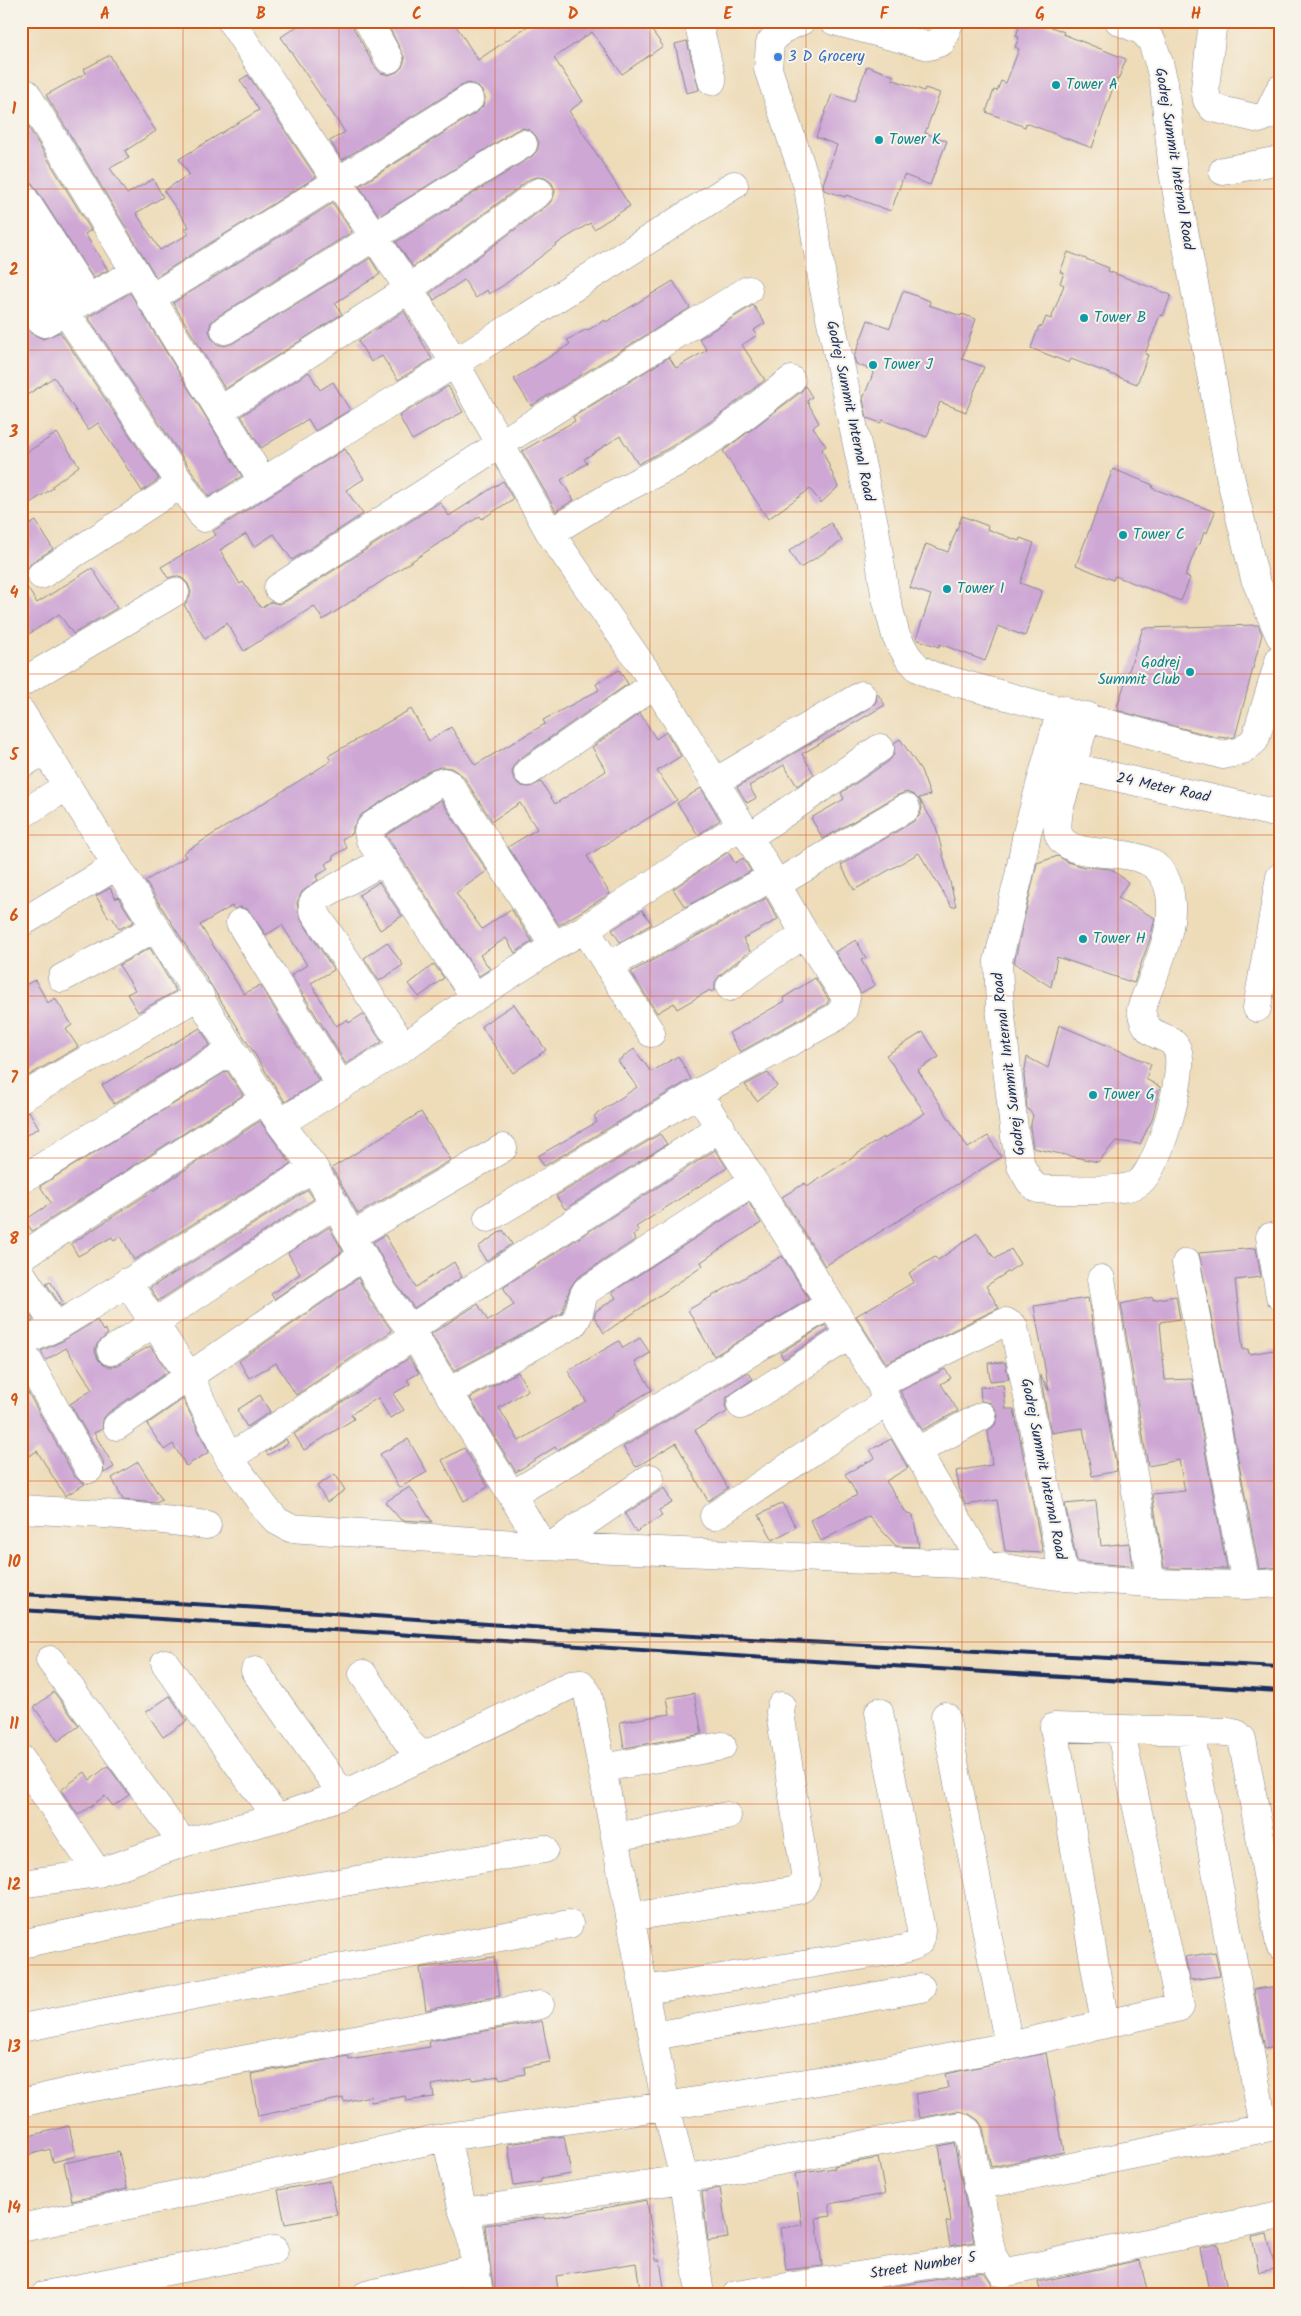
<svg xmlns="http://www.w3.org/2000/svg" width="1301" height="2316" viewBox="0 0 1301 2316" font-family="Kalam,sans-serif">
<rect width="100%" height="100%" fill="#f7f3e8"/>
<filter id="ink" filterUnits="userSpaceOnUse"><feTurbulence type="fractalNoise" baseFrequency=".02" numOctaves="2"/><feDisplacementMap in="SourceGraphic" scale="10" xChannelSelector="R" yChannelSelector="G"/><feConvolveMatrix kernelMatrix="1 2 1 2 8 2 1 2 1" color-interpolation-filters="sRGB"/></filter>
<filter id="wash" filterUnits="userSpaceOnUse"><feTurbulence type="fractalNoise" baseFrequency=".0096" numOctaves="4" result="noise"/><feDisplacementMap in="SourceGraphic" scale="20" xChannelSelector="R" yChannelSelector="G"/><feGaussianBlur stdDeviation="1.12" result="paint"/><feColorMatrix in="noise" values="0 0 0 0 0 0 0 0 0 0 0 0 0 0 0 0 0 1.4 0 .05"/><feComposite in="paint" operator="in"/></filter>
<g filter="url(#wash)">
<rect width="100%" height="100%" fill="#eedcb9"/>
<g id="blocks">
<path fill="#cea7d5" d="M305,21H352L354,29L375,67L381,73L389,75L397,72L402,67L405,59L386,21H453L478,60L535,21H645L663,46L622,74L592,32L554,58L583,101L569,111L630,206L594,229L590,223L561,241L504,285L489,294L487,290L476,298L464,280L434,300L430,293L549,204L553,198L555,191L552,183L545,178L537,177L530,179L413,267L396,242L531,157L537,151L539,143L536,136L530,130L522,128L515,131L379,216L359,186L477,112L483,106L485,98L482,91L476,85L468,83L461,86L342,160L330,141L345,132L281,37Z
M1021,21H1037L1064,32L1063,34L1126,59L1118,80L1116,79L1092,148L1026,123L1025,127L986,112L994,90L997,91L1001,81L1006,83L1019,49L1015,47L1019,37L1016,36Z
M687,41L699,90L686,93L675,44Z
M110,55L132,95L156,131L125,151L129,158L110,168L127,194L153,179L163,197L136,213L160,250L189,234L185,229L189,227L164,191L189,174L179,159L259,110L240,80L248,75L316,177L156,277L46,95L86,73L84,69Z
M867,66L894,76L892,79L924,91L925,88L940,93L925,133L947,141L930,185L904,175L891,211L846,195L845,197L824,190L823,184L837,145L816,137L832,94L854,102Z
M21,115L91,230L85,234L108,270L93,278L34,186L29,180L21,179Z
M333,203L352,232L217,317L211,322L209,330L212,339L217,344L225,346L233,343L370,258L380,274L335,303L342,314L225,389L173,303Z
M1068,252L1109,268L1108,271L1171,295L1163,316L1160,315L1145,354L1148,355L1137,384L1071,359L1069,363L1031,348L1039,326L1042,327L1046,317L1051,319L1064,285L1060,283L1064,273L1060,272Z
M673,281L690,308L531,406L514,379L570,344L567,340L587,329L588,330L605,320L606,322Z
M903,291L930,301L929,305L961,316L962,314L976,319L962,359L984,367L966,412L940,402L927,437L882,420L881,423L867,418L863,399L874,371L856,364L854,357L868,320L890,328Z
M130,293L242,476L209,497L88,317Z
M753,305L765,323L754,330L757,335L742,345L765,380L713,420L669,448L638,464L620,436L584,459L587,463L561,480L574,500L556,511L522,451L575,421L573,417L669,357L676,368L707,350L699,339Z
M404,311L432,359L398,380L382,356L371,362L358,341Z
M21,321L31,333L43,339L60,332L159,479L142,491L98,423L88,430L54,377L21,399Z
M309,372L320,390L333,382L350,410L315,431L308,419L261,448L241,416Z
M448,386L463,412L412,440L399,416Z
M805,386L812,397L807,401L819,423L813,427L826,446L822,449L838,487L821,503L810,489L768,519L723,451L801,392Z
M57,433L79,466L52,486L53,488L21,509V456Z
M345,449L364,479L346,490L363,514L292,560L274,534L254,547L246,534L220,550L240,584L243,582L261,608L271,602L279,604L286,601L440,502L449,516L503,481L513,499L482,519L480,516L323,620L314,606L244,651L227,623L205,639L184,605L189,599L191,592L188,584L182,578L175,576L168,578L161,567L216,535L213,531Z
M1113,469L1153,485L1152,488L1215,512L1207,533L1204,532L1200,544H1198L1185,576L1190,578L1181,601L1115,576L1113,580L1076,565Z
M962,516L988,526L987,529L1019,541L1020,538L1034,543L1020,583L1042,591L1025,636L998,626L985,661L940,644L939,647L916,639L931,595L910,588L913,579L926,544L948,552Z
M36,521L53,549L32,562L26,572L21,575V530Z
M831,523L842,541L800,568L789,551Z
M92,568L117,608L73,634L59,614L29,634L21,622V578L37,603Z
M1258,625L1262,634L1235,737L1226,738L1211,736L1116,710L1143,628Z
M619,670L628,684L519,759L514,765L512,773L515,781L522,786L530,787L541,782L555,804L606,771L592,747L640,713L656,739L666,732L681,756L657,771L677,800L587,856L610,894L559,925L508,847L537,829L520,803L492,821L463,776L451,768L440,767L429,771L361,815L353,827V833L342,839L347,848L333,856L334,859L325,864L328,869L316,876L318,880L302,892L297,903L300,918L334,970L311,983L336,1026L347,1020L349,1023L363,1014L382,1042L346,1064L291,975L307,965L282,925L266,935L248,910L240,907L234,909L232,906L200,925L244,994L260,985L319,1081L285,1102L145,881L186,857L183,853L331,761L328,756L411,709L429,741L451,727L475,765L545,724L543,720L599,690L596,684Z
M877,693L885,705L802,754L814,774L797,786L784,765L749,786L756,798L747,803L737,787L870,708L876,702Z
M900,739L921,770L930,795L919,798L936,827L956,906L952,907L919,853L854,890L841,865L914,821L920,815L922,808L920,801L914,795L906,792L898,795L823,839L811,818L844,799L841,793L889,761L894,754V743Z
M701,788L720,820L698,835L677,803Z
M441,800L487,871L456,893L482,929L511,909L532,941L515,953L506,938L480,955L490,969L479,976L386,835Z
M728,852L735,863L743,858L751,871L685,907L673,889Z
M1058,856L1068,862L1084,867L1111,869L1128,882L1118,898L1155,918L1150,939L1134,983L1057,957L1051,987L1014,963L1037,863Z
M379,882L402,916L380,930L359,895Z
M110,888L116,899L118,897L134,922L119,929L112,917L109,918L96,896Z
M766,898L778,919L743,939L750,951L720,975L715,982V990L711,992L710,990L677,1009L674,1003L657,1013L631,972Z
M642,910L652,924L620,942L612,930Z
M856,940L866,958L861,960L875,985L861,993L835,952Z
M387,942L403,965L379,981L364,958Z
M150,948L176,991L138,1012L127,994L135,990L119,965Z
M434,964L444,978L419,997L409,984Z
M815,978L829,1000L827,1004L740,1052L729,1033L785,1001L783,998Z
M35,980L48,1003L55,998L72,1025L66,1029L78,1047L21,1080V987Z
M514,1004L546,1050L513,1073L481,1026Z
M1059,1025L1151,1064L1146,1079L1160,1087L1152,1120L1140,1144L1116,1141L1098,1162L1033,1148L1030,1128L1033,1115L1027,1108L1024,1075L1027,1057L1048,1068Z
M200,1028L210,1045L114,1104L102,1085Z
M923,1032L939,1057L918,1070L968,1148L988,1136L1001,1157L825,1266L782,1197L805,1183L807,1187L883,1137L884,1139L925,1113L886,1055Z
M634,1049L651,1072L678,1056L691,1079L544,1166L538,1156L597,1122L594,1116L637,1087L618,1061Z
M227,1071L243,1095L32,1231L25,1220L51,1203L40,1186Z
M768,1073L777,1086L757,1101L745,1085Z
M29,1111L39,1128L21,1138V1114Z
M421,1112L451,1160L358,1214L332,1168Z
M260,1121L291,1164L134,1260L121,1236L114,1241L112,1237L78,1256L71,1244Z
M660,1134L667,1144L565,1209L556,1196Z
M715,1150L727,1168L636,1227L639,1231L633,1235L635,1240L577,1278L570,1288L562,1313L454,1371L431,1334L478,1304L488,1321L514,1305L503,1287Z
M308,1190L314,1199L158,1301L150,1288Z
M749,1203L761,1223L717,1251L701,1262L703,1266L604,1333L594,1316L596,1311L616,1298L612,1292Z
M329,1227L343,1251L274,1299L271,1294L300,1274L288,1253Z
M503,1230L512,1244L486,1261L478,1247Z
M977,1233L995,1259L1011,1249L1020,1264L986,1286L999,1308L886,1363L856,1316L914,1282L909,1273L935,1257L938,1260Z
M385,1235L416,1287L454,1262L462,1277L414,1308L397,1285L373,1242Z
M1256,1248L1261,1277L1235,1280L1243,1350L1248,1349L1249,1354L1280,1349V1491H1277L1280,1512V1567L1259,1569L1199,1253Z
M782,1256L809,1299L714,1356L688,1310Z
M358,1278L371,1302L392,1331L296,1395L276,1363L249,1378L239,1361Z
M50,1281L64,1304L61,1306L46,1283Z
M1176,1296L1180,1319L1160,1322L1165,1380L1192,1379L1227,1569L1164,1568L1152,1494L1185,1491L1179,1460L1148,1466L1121,1304L1153,1297V1300Z
M1088,1298L1117,1471L1092,1476L1083,1428L1051,1433L1040,1375L1049,1391L1034,1306Z
M28,1312L33,1320L21,1326V1316Z
M97,1320L103,1331L105,1329L108,1334L97,1344L95,1351L98,1359L104,1365L111,1367L119,1364L150,1346L168,1372L108,1413L103,1419L102,1429L94,1433L114,1467L104,1473L103,1461L70,1404L92,1390L86,1379L66,1348L46,1360L41,1351L64,1340Z
M825,1325L828,1330L784,1359L780,1353Z
M640,1338L650,1353L635,1362L652,1390L613,1413L614,1415L557,1450L555,1447L516,1472L470,1398L518,1372L528,1390L499,1408L519,1441L586,1401L568,1371L619,1341L623,1348Z
M409,1358L419,1373L407,1380L410,1384L393,1394L404,1410L390,1418L378,1398L351,1414L354,1419L304,1450L294,1434Z
M1005,1362L1009,1379L990,1381L988,1363Z
M945,1369L951,1378L941,1384L958,1411L922,1430L900,1391Z
M748,1372L753,1379L727,1397L725,1405L727,1412L695,1430L728,1488L708,1501L676,1443L636,1467L623,1447Z
M21,1380L75,1477L85,1484L65,1496L37,1451L21,1461Z
M1003,1385L1006,1409H1014L1043,1553L1005,1551L997,1500L966,1505L960,1492L956,1471L992,1465L988,1431L995,1425L998,1416L995,1408L991,1403L981,1401L980,1387Z
M260,1395L270,1412L247,1427L237,1410Z
M183,1399L209,1452L186,1466L173,1444L164,1450L147,1424Z
M286,1439L288,1443L268,1455L266,1452Z
M408,1439L427,1472L399,1488L380,1454Z
M891,1439L908,1468L886,1481L907,1514L913,1515L919,1547L896,1546L869,1516L821,1541L810,1520L857,1495L845,1474L875,1458L870,1450Z
M464,1448L488,1487L464,1501L442,1460Z
M138,1462L162,1500L156,1503L123,1500L112,1478Z
M335,1474L345,1490L327,1502L317,1486Z
M410,1487L432,1522L401,1520L385,1502Z
M664,1488L672,1503L659,1510L662,1516L636,1532L625,1514Z
M1096,1501L1101,1546L1129,1543L1132,1566L1077,1562L1065,1504Z
M782,1503L796,1527L773,1540L759,1515Z
M54,1692L79,1726L58,1741L34,1707Z
M694,1693L702,1734L624,1748L620,1722L670,1714L667,1698Z
M170,1696L187,1721L163,1737L146,1712Z
M108,1766L129,1795L113,1806L105,1796L78,1815L61,1790L85,1772L90,1780Z
M1215,1952L1220,1976L1190,1980L1185,1957Z
M494,1957L500,1996L426,2010L420,1968Z
M1280,1986V2046L1265,2049L1254,1989Z
M542,2021L550,2062L524,2067L525,2074L500,2079L499,2076L473,2080L472,2078L432,2085L434,2097L406,2101L405,2096L371,2102L370,2096L344,2102L343,2098L258,2116L251,2074L348,2056L349,2060L430,2047L429,2041Z
M1046,2053L1064,2152L991,2167L983,2128L978,2120L969,2114L957,2111L919,2118L915,2094L948,2088L945,2074Z
M69,2126L76,2156L53,2162L50,2149L21,2157V2138Z
M564,2136L571,2174L541,2179V2182L514,2186L508,2144Z
M954,2143L974,2242L950,2246L946,2222L951,2221L939,2146Z
M119,2152L127,2189L72,2201L64,2163Z
M878,2158L885,2194L829,2204L831,2216L816,2218L822,2266L786,2270L781,2228L802,2225L795,2174L835,2168L834,2166Z
M330,2181L337,2215L285,2224L278,2190Z
M720,2188L728,2238L708,2241L702,2192Z
M647,2200L656,2260H660L665,2295H641L636,2263L556,2276L559,2295H494L485,2225L544,2217V2219Z
M1267,2234L1275,2269L1259,2272L1252,2237Z
M1218,2244L1228,2295H1210L1200,2248Z
M1140,2260L1148,2295H1041L1038,2282Z
M984,2272L991,2282L993,2295H865V2291Z"/>
</g>
</g>
<g filter="url(#ink)">
<use href="#blocks" fill-opacity="0" stroke="#84868c" stroke-width="1"/>
<g fill="none" stroke-linecap="round" stroke-linejoin="round">
<defs>
<path id="minor" d="M231,21L409,289L455,363L550,533L655,684L749,837L805,934L846,997L843,1010L836,1017L698,1093L488,1218
M368,21L389,59
M698,21L712,81
M801,21L781,30L770,43L768,69L808,187L823,284L875,529L885,594L896,636L908,657L918,668L933,676L1223,755L1242,751L1255,740L1280,658
M834,21L929,46L941,42L950,21
M1119,21L1143,31L1152,42L1159,63L1164,83L1173,172L1231,480L1255,579L1280,636
M1213,21L1205,88L1207,100L1213,108L1259,119L1267,116L1280,89
M26,93L262,480
M1223,171L1280,160
M21,194L88,298
M21,241L65,311L204,518L455,363L734,185
M21,291L39,320L44,323L134,273
M150,299L469,99
M225,330L523,144
M221,410L409,289L539,192
M550,533L614,494L677,462L722,433L791,380
M41,575L181,484
M278,588L500,444L748,290
M21,683L175,592
M1061,709L1027,833L1019,876L998,961L1000,1008L1015,1137L1021,1166L1030,1182L1038,1189L1050,1190C1069,1190 1123,1192 1137,1184C1158,1173 1185,1075 1178,1052C1171,1029 1146,1045 1141,1009C1152,978 1173,936 1171,903C1167,830 1086,869 1061,839C1055,831 1058,818 1059,809L1087,716
M21,712L232,1050L280,1123L314,1168L384,1293L410,1329L543,1546
M1054,763L1280,814
M21,765L44,750
M528,772L655,684
M715,782L862,695
M21,815L66,787
M749,837L880,748
M385,860L319,897L313,903V910L404,1047
M777,884L906,808
M21,923L116,866
M240,923L341,1086
M585,929L651,1033
M608,966L772,877
M62,978L155,928
M730,987L755,967L805,934
M475,997L370,840L368,831L373,825L437,784L444,782L450,785L554,946
M1257,1008L1280,877
M698,1093L880,1383L887,1402L984,1565
M21,1098L200,995
M280,1123L404,1047L475,997L554,946L585,929L741,825
M21,1180L232,1050
M352,1236L503,1148
M1270,1237L1280,1296
M21,1257L265,1099
M1186,1263L1246,1585
M21,1273L56,1327
M1101,1279L1151,1583
M127,1282L189,1376L229,1458L266,1509L277,1521L290,1528L543,1546L984,1565L1064,1577L1151,1583L1246,1585L1280,1583
M410,1329L721,1127
M21,1343L56,1327L314,1168
M21,1348L89,1469
M111,1351L335,1204
M880,1383L1003,1323L1006,1322L1014,1327L1064,1577
M448,1392L572,1325C582,1315 579,1302 586,1291L752,1182
M741,1405L850,1335
M117,1426L363,1256
M917,1451L982,1416
M229,1458L414,1336
M512,1495L829,1305
M21,1509L120,1515L207,1525
M714,1516L887,1402
M553,1545L650,1478
M50,1660L183,1843
M165,1663L277,1818
M255,1671L343,1795
M363,1674L408,1742L422,1756
M945,1716L1009,2046
M1190,1731L1264,2128
M21,1759L98,1873
M603,1768L722,1746
M615,1837L727,1816
M21,1884L98,1873L183,1843L277,1818L343,1795L571,1685L581,1684L588,1694L666,2106L684,2179L700,2295
M631,1917L798,1890L802,1888L806,1880L780,1712L781,1706
M21,1944L217,1903L544,1849
M645,1990L904,1949L913,1946L920,1941L921,1930L879,1712
M1105,2024L1054,1727L1228,1732L1237,1734L1242,1739L1280,1945
M21,2028L569,1924
M654,2036L921,1988
M21,2103L67,2092L540,2005
M446,2137L463,2212L470,2230L479,2295
M977,2186L1280,2125
M463,2212L684,2179L960,2126L968,2132L992,2255L1003,2273L1280,2215
M21,2228L446,2137L666,2106L885,2070L1009,2046L1180,2007L1120,1729
M45,2295L274,2250
M366,2295L476,2268
M736,2295L992,2255"/>
</defs>
<use href="#minor" stroke="#84868c" stroke-width="29"/>
<use href="#minor" stroke="#fff" stroke-width="28"/>
<path stroke="#1b2f5e" stroke-width="4" d="M21,1594L261,1608L560,1629L1280,1667
M21,1610L1280,1691"/>
</g>
</g>
<path fill="none" stroke="#d45514" stroke-width="1" stroke-opacity="0.55" d="M183,21V2295M339,21V2295M495,21V2295M650,21V2295M806,21V2295M962,21V2295M1118,21V2295M21,189H1280M21,350H1280M21,512H1280M21,674H1280M21,835H1280M21,996H1280M21,1158H1280M21,1320H1280M21,1481H1280M21,1642H1280M21,1804H1280M21,1965H1280M21,2127H1280"/>
<circle fill="#3f7fe0" stroke="#f7f3e8" stroke-width="2" cx="778" cy="57" r="5"/>
<g fill="#0f9aa8" stroke="#f7f3e8" stroke-width="2">
<circle cx="1056" cy="85" r="5"/>
<circle cx="879" cy="140" r="5"/>
<circle cx="1084" cy="318" r="5"/>
<circle cx="873" cy="365" r="5"/>
<circle cx="1123" cy="535" r="5"/>
<circle cx="947" cy="589" r="5"/>
<circle cx="1190" cy="672" r="5"/>
<circle cx="1083" cy="939" r="5"/>
<circle cx="1093" cy="1095" r="5"/>
</g>
<g text-anchor="middle" dominant-baseline="central" stroke-width="4" stroke-linejoin="round" paint-order="stroke">
<g font-size="15" fill="#366cbe" stroke="#f7f3e8" text-anchor="start">
<text x="788" y="57">3 D Grocery</text>
</g>
<g font-size="15" fill="#0d838f" stroke="#f7f3e8" text-anchor="start">
<text x="1066" y="85">Tower A</text>
<text x="889" y="140">Tower K</text>
<text x="1094" y="318">Tower B</text>
<text x="883" y="365">Tower J</text>
<text x="1133" y="535">Tower C</text>
<text x="957" y="589">Tower I</text>
<text x="1180" y="663" text-anchor="end">Godrej<tspan x="1180" dy="17">Summit Club</tspan></text>
<text x="1093" y="939">Tower H</text>
<text x="1103" y="1095">Tower G</text>
</g>
<g font-size="15" fill="#1b2f5e" stroke="#f7f3e8">
<text transform="translate(1174 159) rotate(81)">Godrej Summit Internal Road</text>
<text transform="translate(850 411) rotate(78)">Godrej Summit Internal Road</text>
<text transform="translate(1163 788) rotate(12)">24 Meter Road</text>
<text transform="translate(1009 1064) rotate(-97)">Godrej Summit Internal Road</text>
<text transform="translate(1043 1469) rotate(79)">Godrej Summit Internal Road</text>
<text transform="translate(923 2266) rotate(-9)">Street Number 5</text>
</g>
</g>
<rect width="1301" height="2316" fill="none" stroke="#f7f3e8" stroke-width="55"/>
<rect x="28" y="28" width="1246" height="2260" fill="none" stroke="#d45514" stroke-width="2"/>
<g font-size="16" text-anchor="middle" font-weight="bold" fill="#d45514">
<text x="105" y="19">A</text>
<text x="261" y="19">B</text>
<text x="417" y="19">C</text>
<text x="573" y="19">D</text>
<text x="728" y="19">E</text>
<text x="884" y="19">F</text>
<text x="1040" y="19">G</text>
<text x="1196" y="19">H</text>
<text x="14" y="114">1</text>
<text x="14" y="275">2</text>
<text x="14" y="437">3</text>
<text x="14" y="598">4</text>
<text x="14" y="760">5</text>
<text x="14" y="921">6</text>
<text x="14" y="1083">7</text>
<text x="14" y="1244">8</text>
<text x="14" y="1406">9</text>
<text x="14" y="1567">10</text>
<text x="14" y="1729">11</text>
<text x="14" y="1890">12</text>
<text x="14" y="2052">13</text>
<text x="14" y="2213">14</text>
</g>
</svg>
